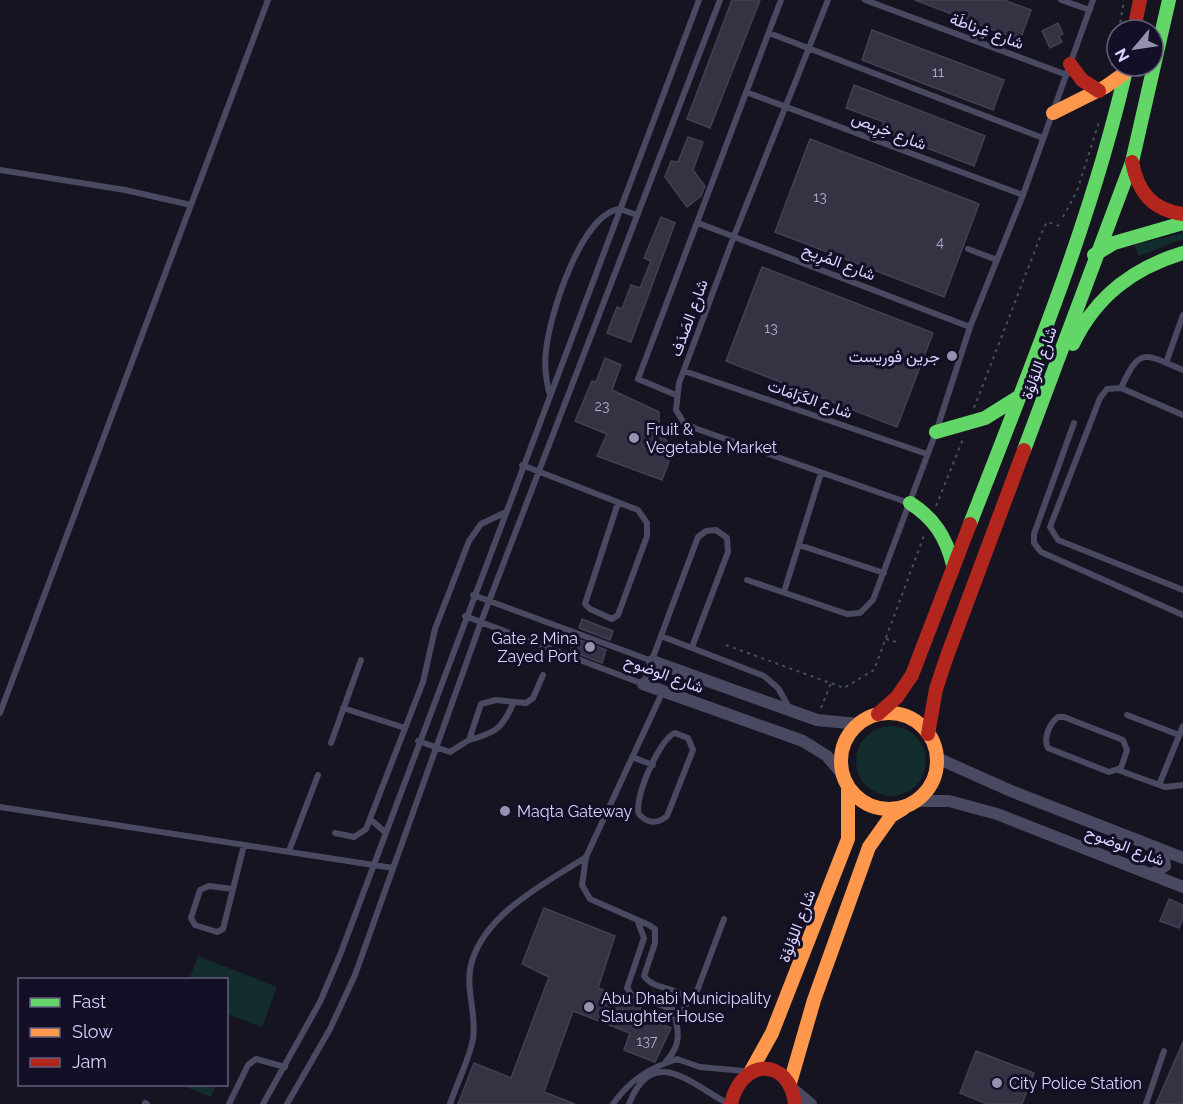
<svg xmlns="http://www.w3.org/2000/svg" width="1183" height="1104" viewBox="0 0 1183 1104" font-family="Raleway,Vazirmatn,sans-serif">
<rect width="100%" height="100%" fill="#161421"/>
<path fill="#132c2d" d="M1183,233V239L1139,256L1134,245Z
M856 761a35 35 0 1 1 70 0a35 35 0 1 1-70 0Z
M198,956L277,987L262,1027L227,1014L226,980L189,979Z
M187,1085V1084L216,1085L211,1097L186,1087Z"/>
<path fill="#343243" stroke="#433f54" stroke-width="1.5" d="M732,0H760L710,128L687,119Z
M915,0H1004L1031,10L1020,40Z
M1058,23L1063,34L1059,36L1062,42L1050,48L1042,31Z
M872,30L1004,80L993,110L862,60Z
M854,85L985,136L974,166L880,130L884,122L846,108Z
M688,137L703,142L693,170L705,186L701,196L687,207L665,177L671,161L678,162Z
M810,139L979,204L944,297L775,232Z
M661,217L675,223L631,342L607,333L617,307L622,309L631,285L640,288L651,261L644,258Z
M762,267L933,333L897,427L726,361Z
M605,358L621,365L612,390L659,412V433L674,448L662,480L597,456L607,434L575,421L592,381L596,382Z
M582,619L613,631L610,640L579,628Z
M575,638L606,650L602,663L571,651Z
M1169,899L1183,905V918L1179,928L1160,921Z
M544,908L615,936L598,988L642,1004L638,1016L671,1028L655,1062L624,1050L630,1033L573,1011L544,1092L575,1104H458L474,1063L511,1078L549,977L522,964Z
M1183,1042V1104H1156Z
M976,1051L1034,1073L1022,1104H987L960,1093Z"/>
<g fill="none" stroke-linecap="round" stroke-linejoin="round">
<path stroke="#44505f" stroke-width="2" stroke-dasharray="3 4.5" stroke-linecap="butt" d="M1119,30L1124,0
M1112,66L1117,39
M1063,217L1077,191L1099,122
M974,408L1044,227L1047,222L1060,226
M936,506L963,439
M886,639L900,643
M726,645L844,688L874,670L925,533
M821,708L831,683"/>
<path stroke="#4a4962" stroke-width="6" d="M828,0L734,236L679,383L676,410L684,423L697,429L909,503
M865,0L1067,75
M1061,0L1090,10
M769,33L1043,138
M746,92L1023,195
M0,170L125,190L191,205
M698,223L970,327
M968,249L997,260
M1166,363L1183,315
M684,371L927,454
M1121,388C1140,346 1144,354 1183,370
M549,392C546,379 544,365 546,351C549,317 581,213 620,209L637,215
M676,395L638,379L781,0
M1183,415L1121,388L1107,389L1100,398L1050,527L1058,540L1183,590
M1074,423L1034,534V543L1041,552L1183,615
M522,465L638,510L647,523V536L618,615L612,619L590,609L585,604L618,503
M799,545L884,573
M747,580L847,614L860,613L873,600L936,432L970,327L1023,195L1093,0
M784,592L821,473
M473,595L652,661
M465,616L643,684L698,537L706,531L716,530L727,538L728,552L692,647
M661,636L764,676L778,688L791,711
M343,708L405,728
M0,713L268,0
M1127,715L1179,735
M1058,717H1064L1123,740L1127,750L1121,768L1109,772L1048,748C1043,739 1049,724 1058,717Z
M675,733L688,738L693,750L667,816C658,824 647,824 639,814C633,799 660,738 675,733Z
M469,740C495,733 502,729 513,704
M418,741L450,752L469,740L481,704L496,700L526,703L533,698L543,675
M331,743L361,660
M632,757L653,765
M1118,770L1165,787L1183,785
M1159,785L1183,726
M0,807L393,868
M370,819L385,832
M335,833L354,837L366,829L423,682L435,629L469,541L481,524L504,513
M289,851L318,775
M233,889L209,886L200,890L191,918L195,925L217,932L223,929L244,845
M638,922L644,938L627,988L631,994L679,1012L684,1009L688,1000C677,986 653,990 644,976L655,943V929L649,925L590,899L582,885L586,857L663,691
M688,1000L697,991L724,919
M666,1061C682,1045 679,1030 673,1010
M145,1103L147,1104
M229,1104L248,1065L256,1059L285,1067
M263,1104L320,1002L340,955L699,0
M287,1104L330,1029L355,975L481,622L720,0
M450,1104C457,1083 469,1060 473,1039C477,1013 464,986 472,961C487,912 546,883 586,857
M613,1104C630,1080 649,1068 677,1059L700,1067L744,1071
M629,1104C653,1042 693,1086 729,1104
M1146,1104L1164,1051"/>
<path stroke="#4a4962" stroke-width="12" d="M652,661L817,720L858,724
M643,684L803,741L827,756L842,774
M937,758L1011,791L1183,858
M917,801H949L997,814L1183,887
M1152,874L1165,866L1163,851
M793,1089L811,1104"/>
<path stroke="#63d668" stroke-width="14" d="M1094,255L1114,243L1183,223
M1073,344C1096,296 1133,268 1183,253
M936,432L985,418L1017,398
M1024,450L1132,162L1169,0
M910,503C934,518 946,537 953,565
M970,524C1028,374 1091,224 1127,66"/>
<path stroke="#ff974d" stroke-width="14" d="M1053,113L1105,87L1125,73
M841 761a48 48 0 1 1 96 0a48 48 0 1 1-96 0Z
M751,1071L772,1033L848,839V787
M790,1083L814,1000L869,847L891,816L904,808"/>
<path stroke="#b3261e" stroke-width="14" d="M1134,30L1140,0
M1070,64L1082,80L1099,91
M1132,162C1138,192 1152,210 1183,214
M878,714L897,697L912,675L970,524
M928,734L936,689L947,656L1024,450
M731,1104C741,1058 789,1056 795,1104"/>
</g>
<g fill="#9591b1" stroke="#130f26" stroke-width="2">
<circle cx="952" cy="356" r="6"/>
<circle cx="634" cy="438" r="6"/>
<circle cx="590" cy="647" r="6"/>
<circle cx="505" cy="811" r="6"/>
<circle cx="589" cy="1007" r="6"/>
<circle cx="997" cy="1083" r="6"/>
</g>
<g text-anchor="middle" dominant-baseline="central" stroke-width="6" stroke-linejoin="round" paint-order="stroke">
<g font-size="14" fill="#b0acd0">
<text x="938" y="72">11</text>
<text x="820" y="197">13</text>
<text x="940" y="242">4</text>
<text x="771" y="328">13</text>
<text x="602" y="406">23</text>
<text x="647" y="1041">137</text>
</g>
<g font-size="16" fill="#d9d4ff" stroke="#130f26">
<text transform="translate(987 31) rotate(20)">شارع غِرناطَة</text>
<text transform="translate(889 131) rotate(21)">شارع خِرِيص</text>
<text transform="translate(839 262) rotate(21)">شارع المُرِيح</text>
<text transform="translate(689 318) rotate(-70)">شارع الصَدَف</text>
<text transform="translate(1039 363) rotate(-70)">شارع اللؤلؤة</text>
<text transform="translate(810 399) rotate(19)">شارع الكَرَامَات</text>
<text transform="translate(664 674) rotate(20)">شارع الوضوح</text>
<text transform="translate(1125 846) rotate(21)">شارع الوضوح</text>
<text transform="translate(797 926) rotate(-69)">شارع اللؤلؤة</text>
</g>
<g font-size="16" fill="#d9d4ff" stroke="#130f26" text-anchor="start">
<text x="940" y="356" text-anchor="end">جرين فوريست</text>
<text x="646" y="429">Fruit &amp;<tspan x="646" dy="18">Vegetable Market</tspan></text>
<text x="578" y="638" text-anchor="end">Gate 2 Mina<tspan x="578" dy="18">Zayed Port</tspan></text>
<text x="517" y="811">Maqta Gateway</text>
<text x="601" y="998">Abu Dhabi Municipality<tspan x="601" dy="18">Slaughter House</tspan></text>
<text x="1009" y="1083">City Police Station</text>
</g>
</g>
<rect x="18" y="978" width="210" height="108" fill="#130f26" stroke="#625e7d" stroke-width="1.5"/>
<rect x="30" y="998" width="30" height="9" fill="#63d668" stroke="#625e7d" stroke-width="1.5"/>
<text x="72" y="1008" font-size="18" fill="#d9d4ff">Fast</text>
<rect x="30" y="1028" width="30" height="9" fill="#ff974d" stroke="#625e7d" stroke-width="1.5"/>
<text x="72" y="1038" font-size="18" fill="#d9d4ff">Slow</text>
<rect x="30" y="1058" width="30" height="9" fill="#b3261e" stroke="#625e7d" stroke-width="1.5"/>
<text x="72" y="1068" font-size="18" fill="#d9d4ff">Jam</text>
<g transform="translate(1135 48) rotate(241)"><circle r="28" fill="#130f26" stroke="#625e7d" stroke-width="1.5"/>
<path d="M0-4.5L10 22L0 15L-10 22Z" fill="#9591b1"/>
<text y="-9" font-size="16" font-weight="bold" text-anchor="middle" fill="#d9d4ff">N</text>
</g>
</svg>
